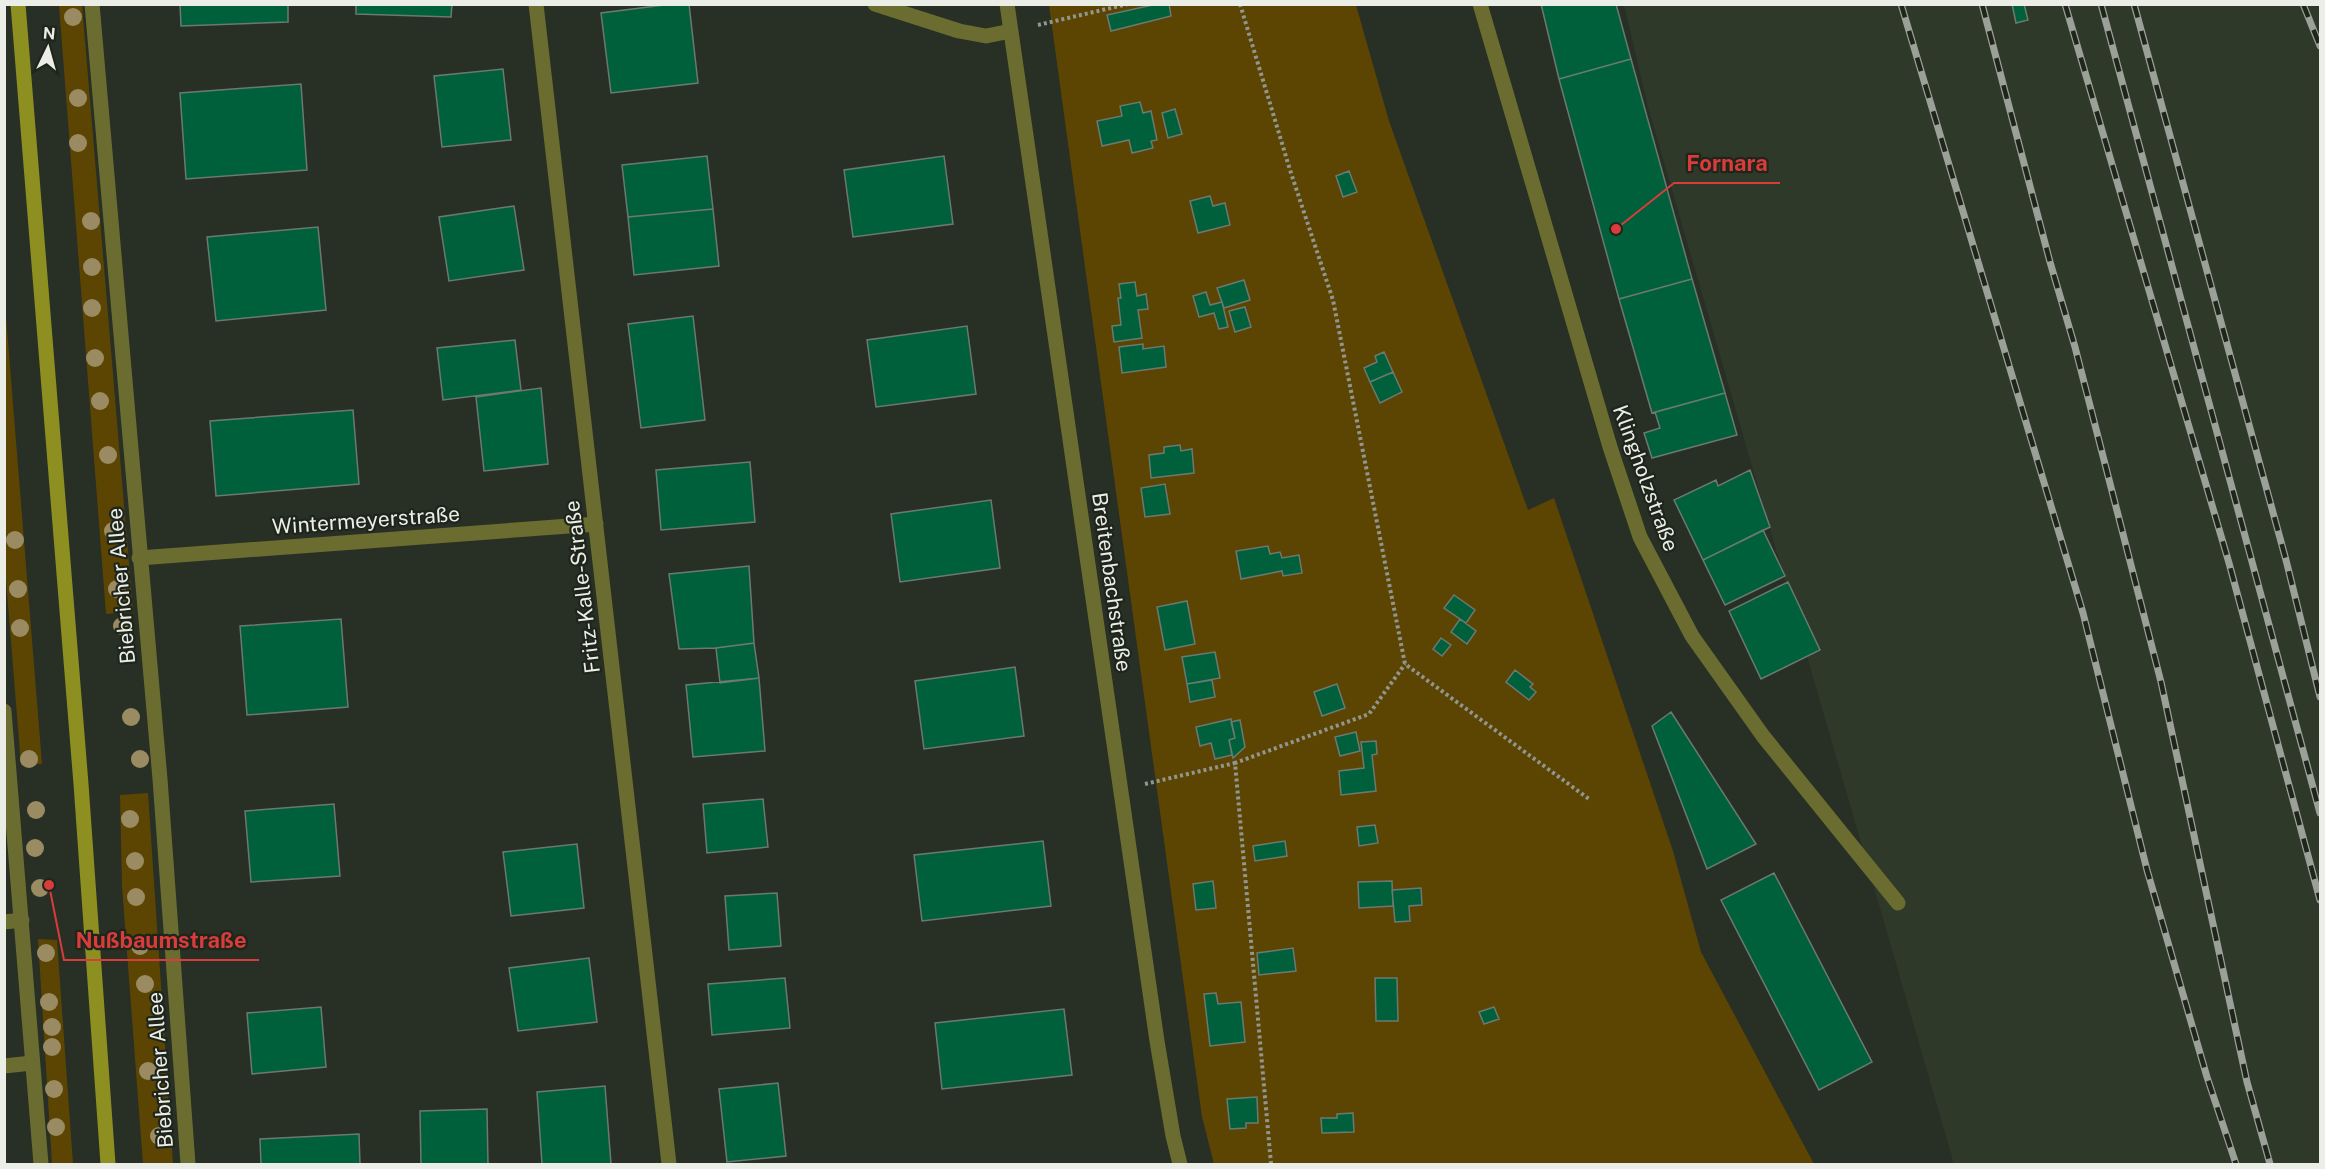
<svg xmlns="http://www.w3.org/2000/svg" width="2325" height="1169" viewBox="0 0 2325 1169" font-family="'Public Sans',sans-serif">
<rect width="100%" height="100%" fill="#282f25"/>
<path fill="#2f3929" d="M1624,5H2320V1164H1954L1648,107Z"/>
<path fill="#5c4503" d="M59,5H82L133,612L106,614Z
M1049,5H1356L1389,121L1528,510L1554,498L1673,851L1701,952L1814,1164H1214L1202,1117Z
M4,292L42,764L21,765L4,555Z
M148,793L173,1164H143L122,886L120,795Z
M38,939L57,940L73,1164H52Z"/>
<path fill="#00603b" stroke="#6c7971" stroke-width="1.5" d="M180,4H288V22L181,26Z
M356,4H452L451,17L356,14Z
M672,4H689L698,83L611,93L601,13Z
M1157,4H1169L1171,16L1111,31L1107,15Z
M1541,4H1616L1631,59L1559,79Z
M2012,4H2024L2028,20L2016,23Z
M1631,59L1692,279L1619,299L1559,79Z
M503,69L511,140L442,147L434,76Z
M301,84L307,170L186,179L180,93Z
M1140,102L1143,113L1151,111L1157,140L1151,141L1153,148L1132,153L1129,140L1102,146L1097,121L1122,116L1120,106Z
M1175,109L1182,134L1168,138L1162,113Z
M707,156L713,209L628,217L622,165Z
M944,156L953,224L853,237L844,170Z
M1349,171L1357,192L1343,197L1336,176Z
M1210,196L1213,206L1225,203L1230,225L1198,233L1190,201Z
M514,206L524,270L449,281L439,217Z
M713,209L719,266L634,275L628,217Z
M318,227L326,310L216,321L207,237Z
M1692,279L1725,393L1652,413L1619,299Z
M1244,280L1250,300L1224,308L1217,288Z
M1135,282L1137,296L1146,294L1148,309L1138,310L1142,338L1114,342L1112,326L1121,325L1118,298H1121L1119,284Z
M1206,292L1210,305L1222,302L1228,327L1219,329L1214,313L1199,317L1193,296Z
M1245,307L1251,327L1235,332L1229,311Z
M693,316L705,420L641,428L628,324Z
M967,326L976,394L876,407L867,340Z
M515,340L521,390L443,400L437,348Z
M1143,344V349L1164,346L1166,367L1122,373L1119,347Z
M1384,352L1393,372L1370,382L1364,368L1377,362L1375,356Z
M1393,372L1402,392L1380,403L1370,382Z
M541,388L548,464L484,471L476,397Z
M1725,393L1737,435L1652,458L1644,433L1660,428L1655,412Z
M353,410L359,484L216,496L210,421Z
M1180,445L1181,451L1192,449L1194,473L1151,478L1149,455L1164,453V447Z
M750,462L755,522L661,530L656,470Z
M1750,470L1770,527L1703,560L1674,500L1716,480L1718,486Z
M1165,484L1170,514L1145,517L1141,488Z
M991,500L1000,568L900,582L891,514Z
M1763,530L1785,576L1725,605L1703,560Z
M1268,546L1270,554L1280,552L1282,558L1299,555L1302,573L1283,576L1282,571L1241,579L1236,551Z
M749,566L754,643L716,648L679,649L669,574Z
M1788,582L1820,650L1761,679L1729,611Z
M1454,595L1475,610L1466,623L1444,608Z
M1187,601L1195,644L1165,650L1157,607Z
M341,619L348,707L247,715L240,626Z
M1460,619L1476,631L1467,644L1451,632Z
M1441,638L1451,645L1442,656L1433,649Z
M754,643L759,678L720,683L716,648Z
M1215,652L1220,678L1187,684L1182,657Z
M1015,667L1024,736L924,749L915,681Z
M1515,670L1533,684L1530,687L1536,692L1529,700L1506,682Z
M759,678L765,751L693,757L686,685Z
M1212,680L1215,697L1190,702L1187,684Z
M1337,684L1345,708L1322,716L1314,692Z
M1671,712L1756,844L1707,869L1652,726Z
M1231,719L1235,738L1229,740L1232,755L1215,759L1211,743L1200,746L1196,727Z
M1240,720L1245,747L1233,758L1229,740L1235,738L1231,722Z
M1356,732L1360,751L1340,756L1335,737Z
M1376,741L1377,754L1372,755L1376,791L1341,795L1339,771L1364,768L1361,742Z
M763,799L768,847L707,853L703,804Z
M334,804L340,876L251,882L245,811Z
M1375,825L1378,843L1359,846L1357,827Z
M1043,841L1051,906L922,921L914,855Z
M1285,841L1287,856L1255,861L1253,846Z
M577,844L584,908L511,916L503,852Z
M1774,873L1872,1062L1819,1090L1721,900Z
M1213,881L1216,908L1196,910L1193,884Z
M1392,881L1393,906L1359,908L1358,882Z
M1421,888L1422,905L1409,906L1410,921L1395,922L1392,890Z
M777,893L781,946L729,950L725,896Z
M1293,948L1296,971L1259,975L1257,953Z
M589,958L597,1022L518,1031L509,968Z
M785,978L790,1028L712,1035L708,984Z
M1375,978H1397L1398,1021H1376Z
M1216,993L1218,1004L1241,1002L1245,1042L1210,1046L1204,994Z
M321,1007L326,1067L252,1074L247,1013Z
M1494,1007L1499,1019L1484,1024L1479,1012Z
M1064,1009L1072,1075L942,1089L935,1023Z
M778,1083L786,1156L727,1162L719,1089Z
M605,1086L611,1164H542L537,1092Z
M1257,1097L1258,1123H1246V1128L1230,1129L1227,1099Z
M487,1109L488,1164H421L420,1111Z
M1353,1113L1354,1132L1322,1133L1321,1118H1337V1114Z
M359,1134L360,1164H261L260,1139Z"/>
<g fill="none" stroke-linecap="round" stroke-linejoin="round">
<path stroke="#91968e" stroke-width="4" stroke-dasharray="3 3" stroke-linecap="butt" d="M1240,4L1290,170L1333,300L1405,664L1589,799
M1038,25L1128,4
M1145,784L1235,763
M1271,1164L1235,763L1369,714L1405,664"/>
<path stroke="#6b6c2f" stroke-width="15" d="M1480,4L1610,447L1640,537L1692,636L1763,736L1898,903
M4,922L22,920
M4,1066L32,1063"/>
<path stroke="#6b6c2f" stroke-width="15" d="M92,4L160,779L188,1164
M536,4L669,1164
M875,4L959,31L986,36L1011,31
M1007,4L1157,1041L1173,1136L1180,1164
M139,558L596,524
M4,711L41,1164"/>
<path stroke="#8e8f21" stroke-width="15" d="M18,4L81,784L108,1164"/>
<defs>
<path id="rail" d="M1901,4L2083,613L2147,870L2207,1077L2236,1164
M1982,4L2050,262L2075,347L2161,682L2247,1082L2270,1164
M2065,4L2229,563L2320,900
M2101,4L2320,813
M2134,4L2286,560L2320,697
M2303,4L2320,46"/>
</defs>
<use href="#rail" stroke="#9ba098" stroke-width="7"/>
<use href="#rail" stroke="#1f251b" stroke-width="4.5" stroke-dasharray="14" stroke-linecap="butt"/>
</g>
<g fill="#9a8b62">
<circle cx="73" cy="17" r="9"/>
<circle cx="78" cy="98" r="9"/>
<circle cx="78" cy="143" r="9"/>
<circle cx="91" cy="221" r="9"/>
<circle cx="92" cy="267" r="9"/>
<circle cx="92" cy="308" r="9"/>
<circle cx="95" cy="358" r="9"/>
<circle cx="100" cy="401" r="9"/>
<circle cx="108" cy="455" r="9"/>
<circle cx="113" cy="531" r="9"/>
<circle cx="15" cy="540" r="9"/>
<circle cx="18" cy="589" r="9"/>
<circle cx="117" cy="589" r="9"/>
<circle cx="122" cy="626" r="9"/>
<circle cx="20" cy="628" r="9"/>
<circle cx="131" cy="717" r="9"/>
<circle cx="29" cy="759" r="9"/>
<circle cx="140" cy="759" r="9"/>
<circle cx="36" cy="810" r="9"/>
<circle cx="130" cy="819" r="9"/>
<circle cx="35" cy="848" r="9"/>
<circle cx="135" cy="861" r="9"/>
<circle cx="40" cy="888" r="9"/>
<circle cx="136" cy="897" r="9"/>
<circle cx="140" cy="946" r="9"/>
<circle cx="46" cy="953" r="9"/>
<circle cx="145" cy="984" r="9"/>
<circle cx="49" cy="1002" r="9"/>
<circle cx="52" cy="1027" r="9"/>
<circle cx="52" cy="1047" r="9"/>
<circle cx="148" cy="1071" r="9"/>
<circle cx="54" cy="1089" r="9"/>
<circle cx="56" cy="1127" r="9"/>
<circle cx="159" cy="1136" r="9"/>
</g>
<g text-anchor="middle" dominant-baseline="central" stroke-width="4.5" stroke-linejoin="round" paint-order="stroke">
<g font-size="21" fill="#eaeee7" stroke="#1f251b">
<text transform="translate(1646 478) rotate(70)">Klingholzstraße</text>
<text transform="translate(366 520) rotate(-4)">Wintermeyerstraße</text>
<text transform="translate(1112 582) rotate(82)">Breitenbachstraße</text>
<text transform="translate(121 586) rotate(-95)">Biebricher Allee</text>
<text transform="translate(582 587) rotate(-97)">Fritz-Kalle-Straße</text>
<text transform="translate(160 1070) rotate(-94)">Biebricher Allee</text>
</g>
</g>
<path fill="none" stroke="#d83c3b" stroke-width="2" d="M1616 229L1674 183H1780M49 885L64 960H259"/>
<g fill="#d83c3b" stroke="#1f251b" stroke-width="2">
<circle cx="1616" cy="229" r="6"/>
<circle cx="49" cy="885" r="6"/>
</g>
<g font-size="22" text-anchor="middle" font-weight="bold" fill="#d83c3b" stroke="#1f251b" stroke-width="4.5" stroke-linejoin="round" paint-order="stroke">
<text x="1727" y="171">Fornara</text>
<text x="161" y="948">Nußbaumstraße</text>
</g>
<rect width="2325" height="1169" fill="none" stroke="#eaeee7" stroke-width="12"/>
<g transform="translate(48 48) rotate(5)" stroke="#1f251b" stroke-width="4.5" paint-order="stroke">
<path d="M0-4.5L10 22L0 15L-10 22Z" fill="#eaeee7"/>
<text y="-9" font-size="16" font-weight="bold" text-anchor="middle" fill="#eaeee7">N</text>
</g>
</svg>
